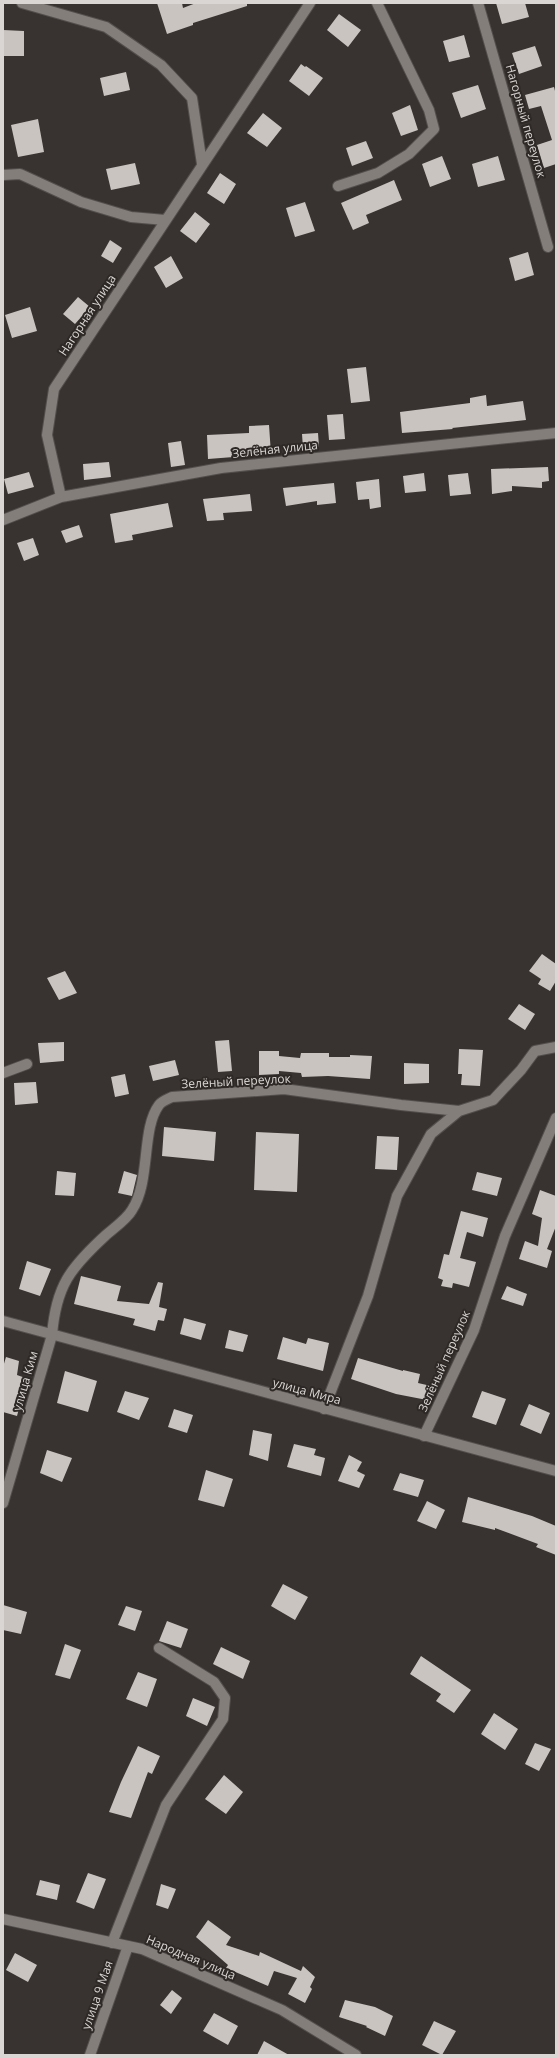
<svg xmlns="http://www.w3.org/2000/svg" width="559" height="2058" viewBox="0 0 559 2058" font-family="'Open Sans',sans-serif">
<rect width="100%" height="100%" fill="#383330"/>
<path fill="#cac4c1" d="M157,3H182L183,8L196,3H247V6L193,23V25L167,34Z
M496,3H525L529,17L502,24Z
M339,14L361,30L348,47L327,30Z
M3,30L24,31V56H3Z
M464,35L470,57L449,62L443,41Z
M535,46L542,66L519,74L512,53Z
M301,64L305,67L306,66L323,78L309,96L289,81Z
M126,72L130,90L104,96L100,78Z
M478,85L486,109L461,118L452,93Z
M554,87L556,95V164L544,168L537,145L552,140L541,106L529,109L525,95Z
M410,105L418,130L401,136L392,113Z
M263,113L282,128L267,147L247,133Z
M38,119L44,152L18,157L11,125Z
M366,141L373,158L352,166L346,148Z
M442,156L451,179L430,187L422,164Z
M498,156L505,180L478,187L472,164Z
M135,163L140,184L111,190L106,169Z
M220,173L236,184L224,204L207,193Z
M394,180L402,200L366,215L369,223L353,230L341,203Z
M305,202L315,231L295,237L286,208Z
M195,212L210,224L196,243L180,231Z
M110,240L122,248L113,263L101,256Z
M528,252L534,275L515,281L509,258Z
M171,256L183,278L166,288L154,267Z
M78,297L90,307L75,324L63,314Z
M30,307L37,331L12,338L5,315Z
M366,367L370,401L351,403L347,369Z
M486,395L487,406L523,401L526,420L452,428L453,429L402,433L400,412L470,403V398Z
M343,414L345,439L329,440L327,415Z
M269,425L271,454L208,459L207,435L249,433V426Z
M318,433L319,447L303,448L302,434Z
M181,441L185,465L171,467L168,443Z
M109,462L111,477L84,480L83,464Z
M548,467L549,481L542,482V488L512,486V491L492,494L491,469Z
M29,472L34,487L8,494L4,479Z
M424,473L426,491L405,493L403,476Z
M468,473L471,494L450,496L448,475Z
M379,479L381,507L370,509L369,499L358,500L356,482Z
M334,483L336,503L317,505V501L286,506L283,488Z
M250,494L252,511L223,513L224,520L207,521L203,499Z
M168,503L173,527L132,535L133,540L115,543L110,514Z
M79,525L83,537L66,543L61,531Z
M33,538L39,555L24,561L17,543Z
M542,954L556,964V981L550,991L538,984L541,979L529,971Z
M65,971L77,993L59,1000L47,978Z
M519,1004L535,1014L525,1030L508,1019Z
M229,1040L232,1071L218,1072L215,1041Z
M64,1042V1061L40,1063L38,1043Z
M459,1049L483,1050L480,1086L461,1085L462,1074H458Z
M259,1051H279V1056L300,1058L301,1053H329V1057H350V1055L372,1056L370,1079L328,1076L302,1077L301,1073L279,1071V1074L259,1075Z
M175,1060L179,1075L153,1081L149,1066Z
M404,1063L429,1064V1083L404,1084Z
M125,1074L129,1094L115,1097L111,1077Z
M36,1082L38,1103L15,1105L14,1083Z
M164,1127L216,1132L214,1161L162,1156Z
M256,1132L299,1134L297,1192L254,1190Z
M377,1136L399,1137L397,1170L375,1169Z
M57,1171L76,1173L74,1196L55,1195Z
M124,1171L137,1175L132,1196L118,1193Z
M477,1172L502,1178L497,1196L472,1190Z
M540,1190L556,1196V1226L547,1249L552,1251L547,1268L519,1259L525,1241L538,1246L542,1218L532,1214Z
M461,1211L488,1218L483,1237L467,1232L460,1258L476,1262L469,1287L453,1283L452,1288L441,1286L443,1280L438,1278L444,1254L449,1255Z
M27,1261L51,1269L40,1296L19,1289Z
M81,1276L121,1286L117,1301L149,1304L158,1282L163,1283L159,1307L167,1309L164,1321L158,1320L155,1331L133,1325L135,1319L74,1304Z
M507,1286L527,1294L523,1306L501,1299Z
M184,1318L206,1324L201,1340L180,1334Z
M229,1330L248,1335L243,1352L225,1348Z
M283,1337L306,1344L308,1338L329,1343L323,1371L277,1359Z
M6,1357L19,1361L17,1375L31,1380L24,1402L21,1401L17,1416L3,1412V1367Z
M358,1358L403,1371V1370L420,1374L418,1383L431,1386L427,1400L396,1394L351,1379Z
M65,1371L97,1381L88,1412L57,1403Z
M125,1391L149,1398L139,1420L117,1412Z
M482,1391L506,1399L496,1425L472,1417Z
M529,1404L550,1413L541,1434L520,1425Z
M174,1409L193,1415L187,1433L168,1427Z
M253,1430L272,1434L268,1461L249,1455Z
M294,1444L316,1449L314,1455L325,1458L321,1476L287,1467Z
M47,1450L72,1458L62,1482L40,1473Z
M349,1455L362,1462L357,1471L365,1475L359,1488L338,1481Z
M206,1470L233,1479L224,1507L198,1500Z
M400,1473L424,1480L418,1497L393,1490Z
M468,1497L532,1516L556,1526V1555L536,1547L538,1544L495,1528V1530L462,1522Z
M427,1501L445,1510L436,1529L417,1521Z
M283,1584L308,1597L295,1620L271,1606Z
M3,1605L27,1612L21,1634L3,1630Z
M126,1606L142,1611L135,1631L118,1625Z
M167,1621L188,1629L181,1648L159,1641Z
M65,1644L81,1650L70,1679L55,1675Z
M221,1647L250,1661L243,1679L213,1664Z
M421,1656L471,1690L454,1713L436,1701L441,1694L410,1674Z
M138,1672L157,1679L147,1707L126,1699Z
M193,1698L215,1707L207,1726L186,1716Z
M494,1713L518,1729L505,1750L481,1734Z
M535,1743L551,1749L539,1771L525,1764Z
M138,1746L160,1756L152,1774L148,1772L131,1818L109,1812L121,1782Z
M224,1775L243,1792L226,1814L205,1799Z
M88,1873L106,1879L94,1909L76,1902Z
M40,1880L60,1885L57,1900L36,1895Z
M161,1884L176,1889L168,1909L156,1905Z
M208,1920L231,1937L226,1945L259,1956L260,1952L301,1971L303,1966L315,1977L310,1987L312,1989L305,2003L288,1994L297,1978L274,1971L268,1986L226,1968L228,1965L196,1937Z
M15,1953L37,1965L28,1982L6,1970Z
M172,1990L182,1998L171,2014L160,2005Z
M345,2000L375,2007L393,2016L385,2036L366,2027L367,2026L339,2017Z
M214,2013L238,2026L228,2045L203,2031Z
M434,2021L456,2031L442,2055L422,2045Z
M264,2041L289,2055H257Z"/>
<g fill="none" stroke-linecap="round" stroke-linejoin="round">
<defs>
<path id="street" d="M22,3L106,27L161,65L192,98L202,164
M478,3L548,247
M3,175L20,174L81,202L131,217L165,220
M338,186L378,173L409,154L434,129L429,110L377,3
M61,497L47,435L54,389L310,3
M3,520L61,497L221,468L556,433
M3,1073L27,1064
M52,1335C56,1286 70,1268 106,1235C114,1228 127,1219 132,1210C151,1181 141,1129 159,1105C162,1101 168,1099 172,1097L284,1089L401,1105L459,1111
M324,1409L368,1296L397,1196L431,1134L459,1111L493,1100L521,1070L535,1051L556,1047
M424,1436L474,1330L505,1236L556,1118
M3,1919L142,1949L282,2010L356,2055
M112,1943L166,1805L223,1719L225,1698L214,1682L159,1648
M90,2055L128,1946"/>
<path id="secondary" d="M3,1321L556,1471
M3,1503L52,1335"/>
</defs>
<use href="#street" stroke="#534f4d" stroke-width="12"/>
<use href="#secondary" stroke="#534f4d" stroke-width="12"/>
<use href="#street" stroke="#847e7b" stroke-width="10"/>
<use href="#secondary" stroke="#847e7b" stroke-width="10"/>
</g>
<g text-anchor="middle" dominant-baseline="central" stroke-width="4" stroke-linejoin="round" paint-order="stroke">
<g font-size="12" fill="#d9d6d4" stroke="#2e2926">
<text transform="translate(526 121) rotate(74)">Нагорный переулок</text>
<text transform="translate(87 315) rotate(-57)">Нагорная улица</text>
<text transform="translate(275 449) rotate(-6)">Зелёная улица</text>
<text transform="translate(236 1081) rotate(-3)">Зелёный переулок</text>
<text transform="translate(444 1361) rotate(-66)">Зелёный переулок</text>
<text transform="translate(25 1381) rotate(-74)">улица Ким</text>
<text transform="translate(307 1391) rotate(15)">улица Мира</text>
<text transform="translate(191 1957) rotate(23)">Народная улица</text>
<text transform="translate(97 1995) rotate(-71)">улица 9 Мая</text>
</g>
</g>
<rect width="559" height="2058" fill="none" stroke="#d9d6d4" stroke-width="8"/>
</svg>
